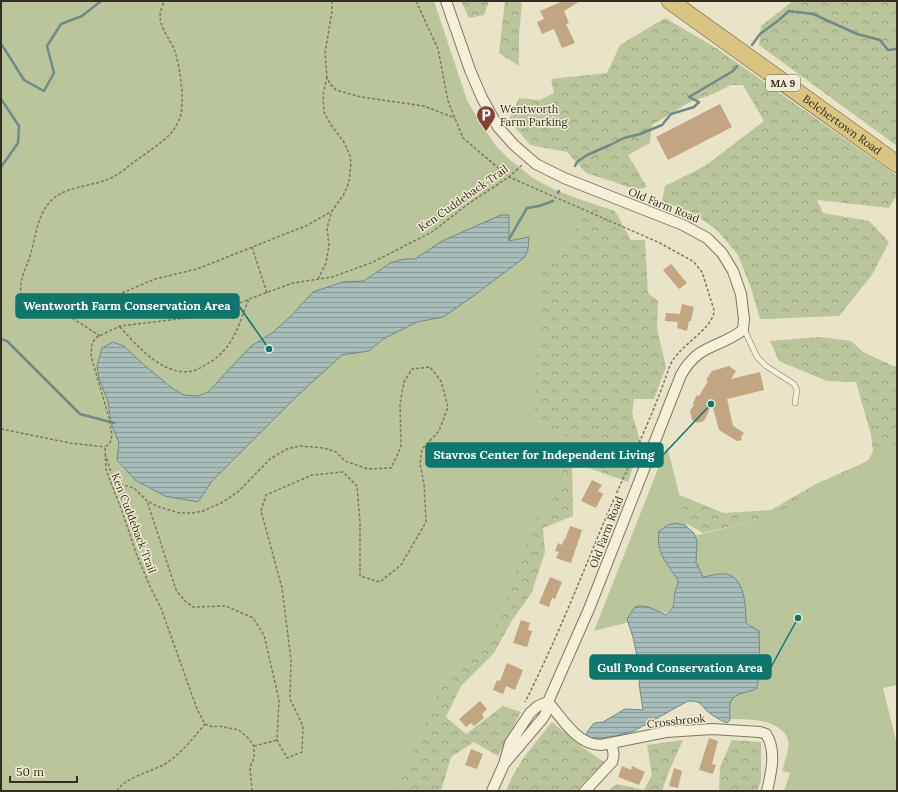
<svg xmlns="http://www.w3.org/2000/svg" width="898" height="792" viewBox="0 0 898 792" font-family="Lora,serif">
<defs>
<pattern id="forest-crowns" width="20" height="18" patternUnits="userSpaceOnUse"><rect width="20" height="18" fill="#bbc59c"/><path d="M2 6a3 3 0 1 1 6 0M12 15a3 3 0 1 1 6 0" fill="none" stroke="#99a07f"/></pattern>
<pattern id="water-rules" width="6" height="5" patternUnits="userSpaceOnUse"><rect width="6" height="5" fill="#a7bdba"/><path d="M0 2.5h6" fill="none" stroke="#899a97"/></pattern>
</defs>
<rect width="100%" height="100%" fill="#e9e3c7"/>
<path fill="url(#forest-crowns)" d="M461,1H489L484,15L469,18Z
M505,1H522L519,36V66L499,53Z
M793,1H897V146L759,45L761,26Z
M665,18L716,48L896,175L897,195L889,208L817,200L823,213L869,221L889,242L872,275L839,316L760,319L751,288L738,255L717,230L693,213L662,201L665,186L705,166L764,121L743,85H731L713,94L688,103L652,125L650,143L628,155L647,187L638,190L586,173L567,152L530,145L509,120L519,98L540,100L554,93L551,79L607,73L620,45Z
M550,190L615,211L631,240H645L648,293L658,301L657,328L666,367L654,399H634L632,413L641,444L628,482L572,462L573,516L543,528L545,552L532,592L511,622L494,653L461,686L446,717L466,734L503,706L521,712L498,756L474,742L451,757L441,791H128Z
M819,337L851,341L863,352L893,366H897V520L753,521L703,533L686,523L679,495L724,513L771,510L816,484L868,461L873,451L871,435L856,382L827,381L779,361L770,341Z
M552,722L585,749L604,762L581,786L584,791H506C516,764 535,743 552,722Z
M683,740L669,771L662,791H608L617,784L644,790L652,775L647,745Z
M732,740L761,742V781L757,791H719L720,767Z"/>
<path fill="#bbc59c" d="M1,1H434L467,100L480,123L496,146L510,160L533,178L553,189L594,205L542,273L533,424L617,455L626,456L635,453L625,478L569,456L548,511L540,508L488,645L444,679L396,791H1Z
M897,443V685L883,688L897,745V791H784L790,773L782,771C784,762 790,750 788,740C781,717 742,719 724,719L696,605L594,631L667,446L690,537L773,516Z"/>
<path fill="url(#water-rules)" stroke="#6f8a87" d="M501,215H509V241L529,237L528,249L525,257L472,297L443,317L417,322L383,339L369,351L342,355L296,397L212,481L198,502L165,496L135,480L117,460L119,443L111,423L108,401L99,379L97,366L102,348L113,342L124,346L144,365L172,388L184,395L198,396L208,392L250,347L272,333L290,317L313,292L343,282L364,281L390,263L404,259H415L442,241Z
M676,523L684,525L694,533L697,541L696,562L703,577C710,576 719,573 726,574C745,577 746,608 746,623L759,631L760,671L757,688C750,693 735,692 731,701C729,705 730,714 730,720L727,723C723,722 710,714 707,711C699,703 701,701 688,701L634,731L615,736L601,738H591L587,736V732L594,723L603,722L625,709L643,710L639,683L641,675L633,637L627,619L635,607C646,603 656,611 666,615C676,607 673,604 675,592C676,588 678,585 678,580C666,562 656,553 659,531L668,525Z"/>
<g fill="none" stroke-linecap="round" stroke-linejoin="round">
<path stroke="#6f8a87" stroke-width="2.5" d="M752,45L760,34L779,20L789,11L813,14L857,34L880,40L888,50L897,49
M1,46L2,45L24,80L44,91L54,73L47,46L61,24L82,16L101,1
M1,99L19,126L18,143L1,167
M575,166L577,162L587,155L610,145L624,138L640,134L662,125L671,114L694,107L699,102L689,97L733,71L737,66
M558,193L559,191
M509,239L527,208L539,206L553,201
M1,339L7,341L80,414L114,423"/>
</g>
<path fill="#c2a581" d="M563,1H580L564,11L569,23L566,24L575,43L562,48L554,29L542,34L537,22L544,19L540,11Z
M720,104L732,127L668,160L656,137Z
M671,264L687,283L679,289L663,270Z
M682,304L694,307L691,321H689L687,331L677,328L678,322L665,321L666,313L680,314Z
M729,366L736,371L731,379L760,372L764,390L727,399L733,426L744,433L741,437L742,440L737,441L719,430L712,404L704,421L698,423L692,420L690,411L694,405L693,403L697,395L699,396L708,381L706,380L712,371Z
M592,480L602,485L598,491L603,494L596,508L581,501Z
M570,526L582,530L571,563L556,558L559,552L555,551L558,543L562,545L564,539L565,540Z
M550,577L562,582L555,599L552,598L549,607L539,603Z
M521,620L530,623L528,630L532,631L527,647L513,643Z
M507,663L523,670L515,690L506,686L503,694L493,690L497,680L500,681Z
M480,701L487,709L482,714L484,718L474,726L471,723L466,727L459,719Z
M709,738L718,741L712,764L716,765L713,774L699,770Z
M471,749L483,754L477,769L465,765Z
M622,766L631,770L632,766L645,772L639,785L618,777Z
M674,768L682,771L678,788L669,786Z"/>
<g fill="none" stroke-linecap="round" stroke-linejoin="round">
<defs>
<path id="service" d="M744,329L757,357L766,366L794,384L797,390L795,403"/>
<path id="minor" d="M446,1L470,70L482,98L498,127L514,145L536,164L564,178L683,225L707,238L722,253L733,271L741,294L744,319L743,330C718,349 699,343 681,375L589,609L548,702L546,713L543,718L504,764
M548,702C562,718 577,745 601,745L666,732L712,729L760,732L766,734C777,751 771,773 767,791
M492,791L504,764L510,743L530,713L538,706L548,702
M585,791L612,762C615,755 613,750 611,743"/>
<g id="trunk">
<path id="s1" d="M670,1L897,164"/>
</g>
</defs>
<use href="#service" stroke="#82765e" stroke-width="6"/>
<use href="#minor" stroke="#82765e" stroke-width="12"/>
<use href="#trunk" stroke="#504432" stroke-width="18"/>
<path stroke="#82765e" stroke-width="1.5" stroke-dasharray="3 2" stroke-linecap="butt" d="M332,1V11L325,53L327,77L330,84L336,90L361,97L424,106L455,118
M416,1L438,49L448,101L463,138L509,177L660,243L694,262L702,272L714,310C714,330 676,346 669,368C651,421 626,470 604,522C579,582 555,643 525,702
M252,247L267,293
M318,279L326,263L329,246L327,228L332,211L344,194L349,182L351,163L350,156L344,142L331,125L324,112L323,95L327,77
M66,314L115,296L155,279L197,269L308,225L332,211
M120,327C138,347 164,377 193,371C198,370 203,366 207,364C216,359 225,351 231,341C239,328 243,312 249,299
M100,336L66,314C51,316 35,320 26,305C15,288 23,276 29,259C36,239 36,213 54,198C68,186 96,186 113,177C119,174 125,169 130,165C143,155 163,143 173,131C175,128 177,124 179,120C186,106 180,64 174,49C170,39 160,28 160,16C160,11 163,5 164,1
M1,429L70,443L105,447
M105,454L113,478L119,484L134,488L147,501L159,507L180,513H193L203,511L221,503L238,492L270,459L287,449L300,446L324,448L336,452L345,461L368,469L391,468L401,447L400,404L404,382L412,369L430,367L441,381L448,407L439,431L422,449L420,464L424,484L426,522L401,565L380,582L360,576V522L357,486L343,472L312,475L266,495L261,511L282,588L291,660L290,699L303,726L302,752L287,758L277,740L279,700L264,635L253,618L226,606L193,607L185,601L176,590L147,501
M254,746L277,740
M117,791C125,777 151,772 165,764C181,754 193,738 205,724
M252,791L250,767L254,758V746L248,738L239,730L218,726L213,727L205,724L197,709L161,608L151,589L136,553L122,511L106,470L105,447L110,443L112,435L109,418L91,356L92,343L97,337L120,326L212,315L249,299L293,283L332,277L371,263L432,232L468,204L509,177L522,165"/>
<use href="#service" stroke="#f4f0d9" stroke-width="5"/>
<use href="#minor" stroke="#f4f0d9" stroke-width="10"/>
<use href="#trunk" stroke="#dac482" stroke-width="17"/>
</g>
<defs>
<symbol id="parking-pin" viewBox="-11 -11 22 30"><path d="M0 17L-7.5 6A9.5 9.5 0 1 1 7.5 6Z" fill="#894136" stroke="#f1edd5"/><path d="M-3.5-5.5H1a3.5 3.5 0 0 1 0 7H-1V5.5H-3.5ZM-1-3.4V-.6H.8a1.4 1.4 0 0 0 0-2.8Z" fill="#fff"/></symbol>
</defs>
<g fill-rule="evenodd">
<use href="#parking-pin" x="475" y="104" width="22" height="30"/>
</g>
<g text-anchor="middle" dominant-baseline="central" stroke-width="3" stroke-linejoin="round" paint-order="stroke">
<rect fill="#f1edd5" stroke="#6d6756" stroke-width="1" x="766" y="75" width="34" height="16" rx="3"/>
<g font-size="10" font-weight="bold" fill="#342d20">
<text x="783" y="83">MA 9</text>
</g>
<g font-size="11" fill="#342d20" stroke="#f1edd5" text-anchor="start">
<text x="500" y="109">Wentworth<tspan x="500" dy="13">Farm Parking</tspan></text>
</g>
<g font-size="11" fill="#342d20" stroke="#f1edd5">
<text stroke="none"><textPath href="#s1" startOffset="212">Belchertown Road</textPath></text>
<text transform="translate(463 198) rotate(-35)">Ken Cuddeback Trail</text>
<text transform="translate(664 205) rotate(22)">Old Farm Road</text>
<text transform="translate(134 523) rotate(69)">Ken Cuddeback Trail</text>
<text transform="translate(606 532) rotate(-69)">Old Farm Road</text>
<text transform="translate(676 721) rotate(-6)">Crossbrook</text>
</g>
</g>
<path fill="none" stroke="#0f766e" stroke-width="1.5" d="M269 349L239 306M711 404L663 455M798 618L771 667"/>
<g fill="#0f766e" stroke="#f1edd5" stroke-width="1.5">
<circle cx="269" cy="349" r="4"/>
<circle cx="711" cy="404" r="4"/>
<circle cx="798" cy="618" r="4"/>
</g>
<g fill="#0f766e" stroke="#0f766e" stroke-width="1.5">
<rect x="16" y="294" width="223" height="24" rx="4"/>
<rect x="426" y="443" width="237" height="24" rx="4"/>
<rect x="590" y="655" width="181" height="24" rx="4"/>
</g>
<g font-size="12" text-anchor="middle" font-weight="bold" fill="#fff">
<text x="127" y="310">Wentworth Farm Conservation Area</text>
<text x="544" y="459">Stavros Center for Independent Living</text>
<text x="680" y="672">Gull Pond Conservation Area</text>
</g>
<rect width="898" height="792" fill="none" stroke="#342d20" stroke-width="4"/>
<path d="M10 776v6h67v-6" fill="none" stroke="#342d20" stroke-width="2"/>
<text x="16" y="776" font-size="12" fill="#342d20" stroke="#f1edd5" stroke-width="3" paint-order="stroke">50 m</text>
</svg>
